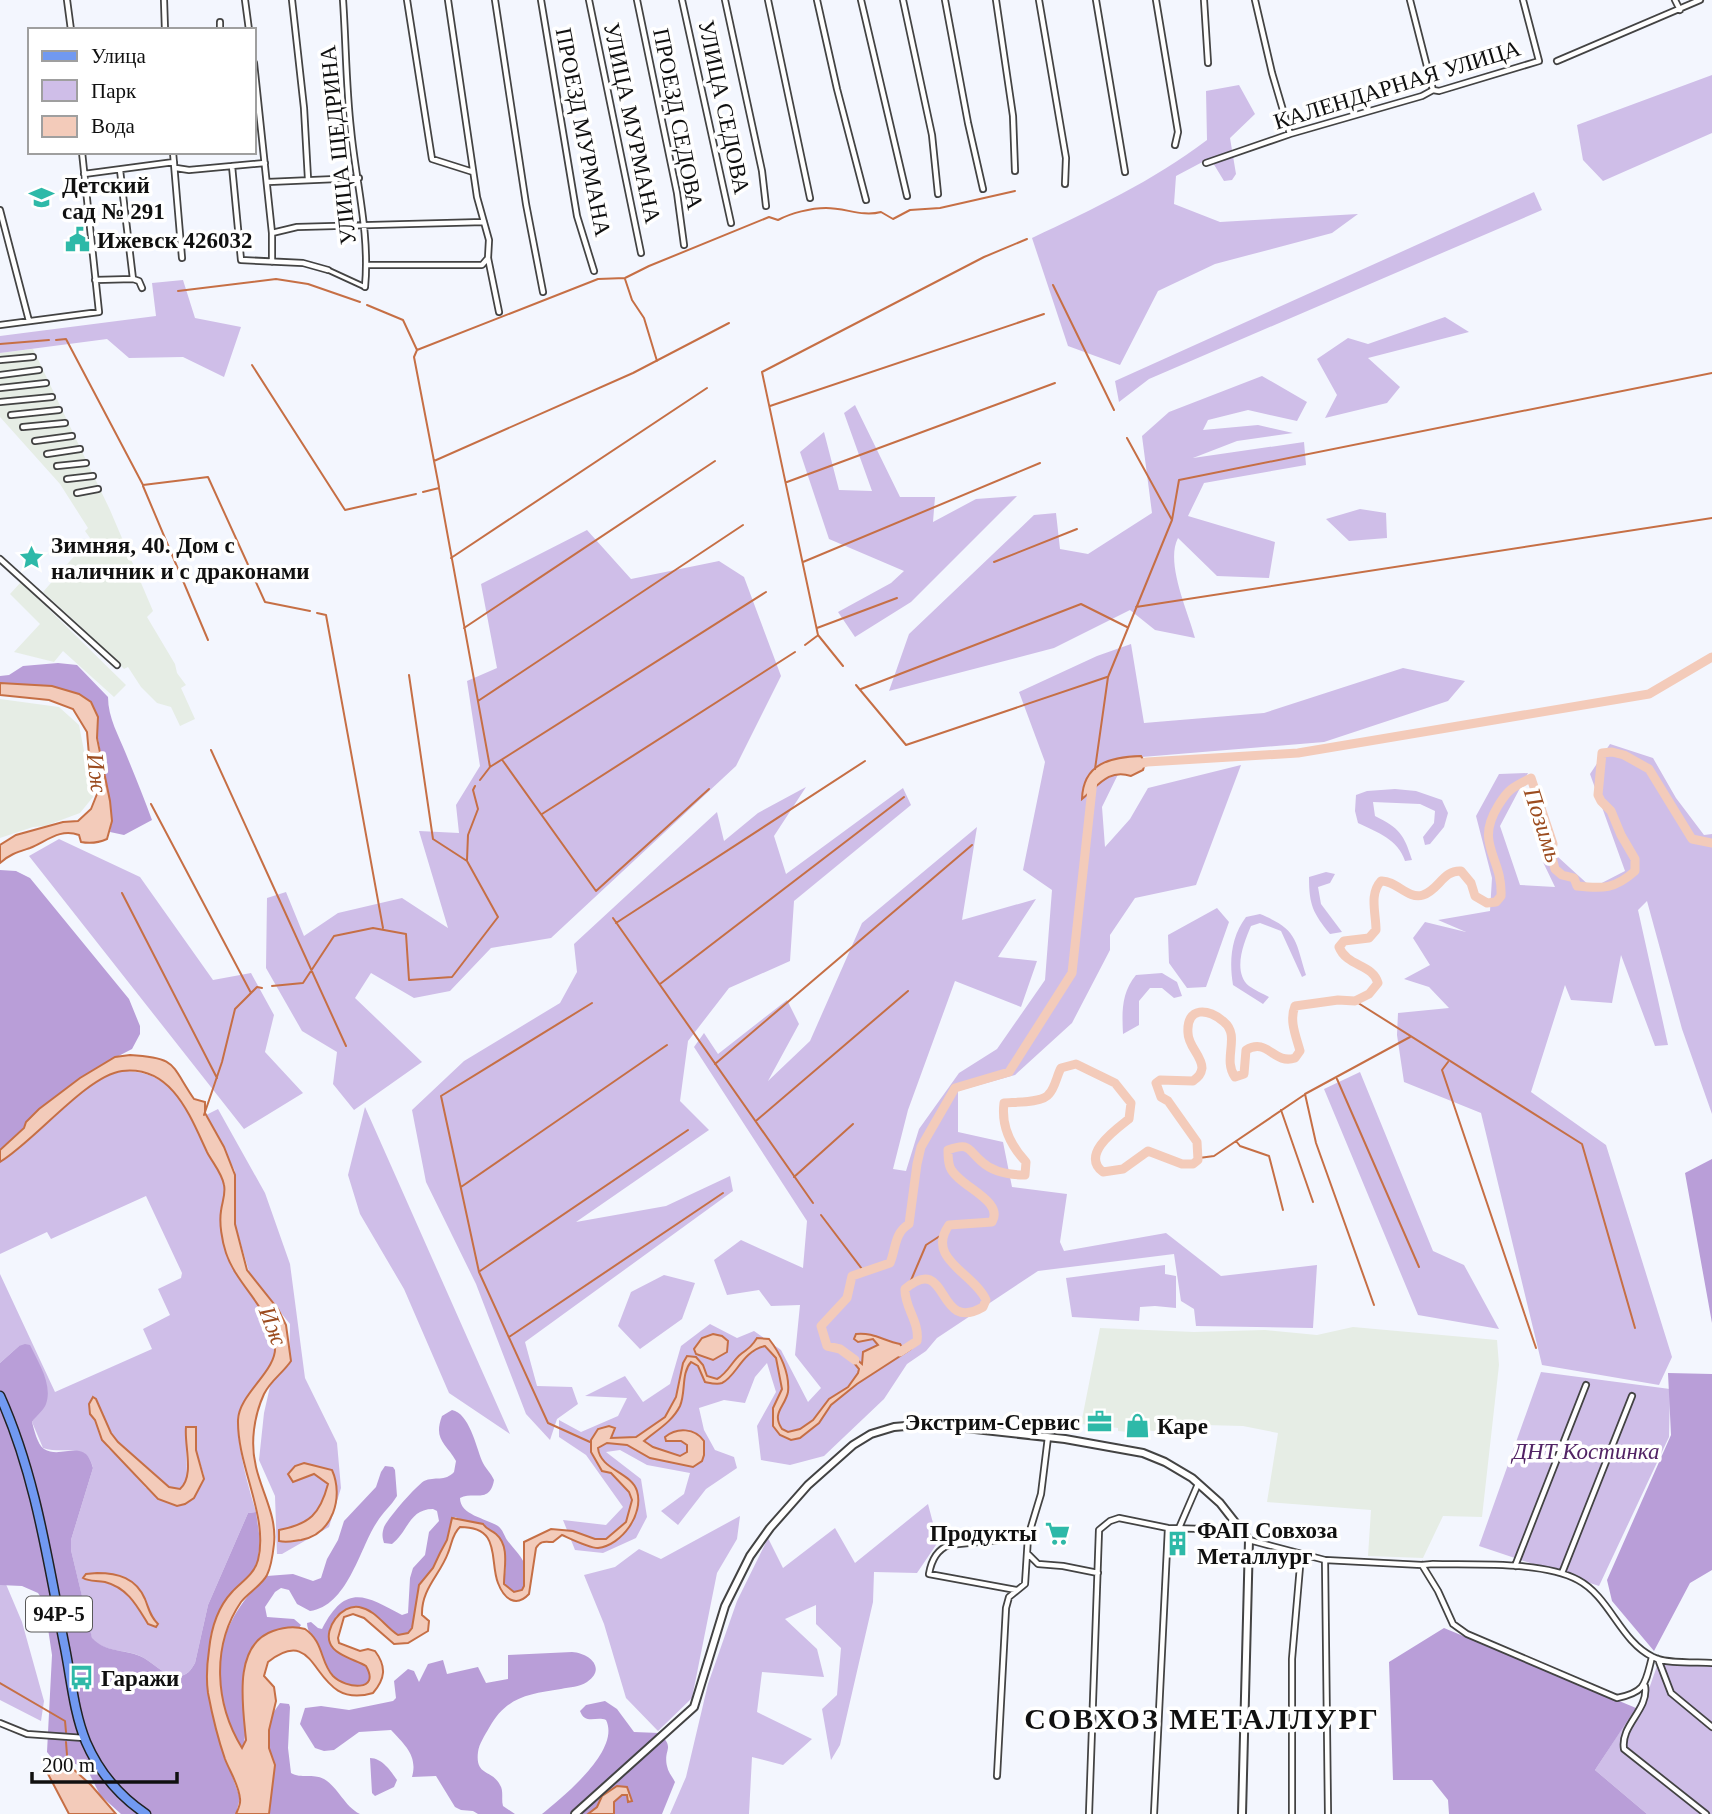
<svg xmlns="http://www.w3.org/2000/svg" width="1712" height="1814" viewBox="0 0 1712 1814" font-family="Georgia,serif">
<rect width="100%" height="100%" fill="#f3f6fe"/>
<path fill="#e6ede5" d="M33,349L110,510L153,611L147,617L175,664L177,673L186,685L181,688L195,719L180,726L171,707L157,703L141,687L128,667L124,669L98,643L96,645L92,637L43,592L90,538L85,531L88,528L60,484L0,417V353Z
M21,582L126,685L114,697L63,651L54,662L14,652L40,624L10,594Z
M0,699L59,707L79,725L93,797L80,813L45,826L33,827L0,838Z
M1353,1327L1497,1340L1499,1365L1482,1517L1443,1516L1423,1558L1368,1556L1371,1510L1267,1502L1278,1433L1243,1426L1166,1424L1165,1432L1129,1429L1128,1432L1118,1431V1428L1081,1424L1100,1328L1194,1332L1265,1330L1317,1335Z"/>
<path fill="#cfbee8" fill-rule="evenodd" d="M1712,75V133L1603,181L1583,160L1577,125Z
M1239,85L1255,114L1230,138L1236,174L1232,180L1224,181L1210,158L1176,176L1174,204L1220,222L1358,214L1332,233L1215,264L1158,291L1120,365L1068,346L1032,238C1093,209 1153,181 1207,140L1206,91Z
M1534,192L1542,210L1149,379L1119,402L1115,381Z
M183,280L195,318L241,327L224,377L183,357L129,358L107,339L0,353V336L156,316L152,283Z
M1445,317L1469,332L1368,358L1400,387L1387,403L1325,418L1337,395L1317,359L1348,338L1368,344Z
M1262,376L1307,402L1297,421L1248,410L1208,420L1203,430L1258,425L1293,433L1237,441L1193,458L1304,442L1306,465L1204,483L1188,516L1275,542L1269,578L1217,576L1178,538C1165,563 1188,611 1195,638L1155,630L1130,610L1054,648L889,691L909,634L1034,515L1056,513L1060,549L1088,554L1152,513L1142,436L1169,412Z
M855,405L900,497H935L933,522L976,499L1017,496L911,602L855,637L838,612L891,583L904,571L829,539L800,452L824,432L839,490L872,491L844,413Z
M1360,509L1386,513L1387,538L1349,541L1326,519Z
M587,530L631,579L719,561L744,577L781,676L736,766L551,938L491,948L450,991L414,998L371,973L355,998L422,1062L354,1110L333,1084L337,1052L302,1031L266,968L267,898L286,892L304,936L338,913L402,898L448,928L419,831L459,833L456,805L480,766L467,681L497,668L481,584Z
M1131,644L1144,723L1264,713L1403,668L1465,681L1448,701L1324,742L1142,757L1127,756L1102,807L1105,847L1130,819L1148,788L1241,765L1196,885L1135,898L1110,935V950L1072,1023L1015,1075L958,1091V1132L1003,1142L1012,1187L1067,1194L1060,1242L1064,1251L1166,1233L1221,1276L1317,1265L1313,1328L1196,1326L1194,1309L1181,1301L1174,1254L1038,1271L937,1338L926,1351L907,1364L884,1399L824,1456L790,1465L761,1460L757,1426L776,1392L767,1363L755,1377L745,1403L724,1400L699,1408L704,1430L715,1450L734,1457L737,1468L706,1489L678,1525L661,1511L684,1494L690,1473L647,1465L620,1450L606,1452L641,1479L647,1517L636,1538L603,1553L575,1550L563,1520L606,1525L623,1507L586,1455L559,1437V1420L581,1432L618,1416L627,1398L585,1396L625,1376L643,1402L670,1384L681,1346L710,1324L737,1338L754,1331L781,1350L808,1402L821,1388L795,1355L800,1305L771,1306L759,1290L727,1295L714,1260L741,1240L803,1268L807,1221L694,1047L704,1033L718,1054L787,1000L799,1024L768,1081L810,1041L862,923L977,827L962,920L1036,899L998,957L1037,961L1021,1007L955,981L908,1110L893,1169L906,1171L919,1129L959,1073L997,1049L1045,980L1052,890L1023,870L1045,762L1019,692L1097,656Z
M1610,744L1653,758L1676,798L1704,835L1712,834V1114L1682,1029L1647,901L1638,910L1668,1045L1655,1046L1621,955L1612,1003L1571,1000L1565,985L1531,1092L1606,1145L1672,1357L1659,1385L1542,1365L1481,1113L1404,1082L1397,1035L1398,1013L1449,1008L1429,987L1404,979L1430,965L1413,938L1425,922L1466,932L1438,920L1490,911L1492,878L1476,816L1499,774L1528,773L1500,826L1520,885L1555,887L1543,862L1558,857L1592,888L1625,871L1590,774Z
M806,787L774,836L786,874L903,788L911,805L794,901L790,961L729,988L688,1041L680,1101L709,1130L576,1222L666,1206L730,1176L733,1191L525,1342L537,1386L572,1387L578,1404L557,1419L550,1440L526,1414L476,1284L426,1182L412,1110L464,1061L560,1003L577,972L574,944L717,812L724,841L758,813Z
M1395,789L1416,791L1442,800L1448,813L1444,827L1430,844L1425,845L1423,837L1434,823L1435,811L1420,804L1373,802L1375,816C1399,828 1404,834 1412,860L1405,861C1398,839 1378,833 1358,823L1355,811L1356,795L1367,791Z
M59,839L140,877L213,980L251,973L274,1015L265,1052L303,1093L244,1129L29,856Z
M1326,872L1335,874L1330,883L1318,887L1321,904L1342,932L1330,934C1313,913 1309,905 1309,877Z
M1217,908L1229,922L1206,987L1187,988L1169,963L1168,935Z
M1260,914C1297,929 1295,939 1306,975L1302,977L1281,931L1260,923L1251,926C1244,942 1232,972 1249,986C1255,990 1263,994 1269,997L1263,1004L1233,985C1229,961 1231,937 1246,917Z
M1162,973L1177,982L1182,996L1174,998L1162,988H1150L1139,1001V1025L1123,1034C1122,1013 1121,993 1136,975Z
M122,1071C177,1071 187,1111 208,1153C213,1163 223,1175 224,1186C226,1197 221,1207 221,1218C220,1233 225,1250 231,1264C243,1293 275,1314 275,1348C276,1365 249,1391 241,1408C231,1430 249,1488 256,1512L248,1513L208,1605L195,1663C191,1670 187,1676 178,1676C165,1676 154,1664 144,1658C127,1648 107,1654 92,1639L71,1550V1540L93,1468C87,1441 63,1455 43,1448L32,1422L46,1401L19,1346L0,1363V1274L55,1392L152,1349L143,1329L170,1315L158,1289L181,1278L182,1273L146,1196L51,1239L47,1232L0,1254V1162C43,1137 73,1083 122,1071ZM93,1397L96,1399L111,1433L118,1442L154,1473L161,1482L169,1487L180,1489L187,1479L186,1437L191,1426L197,1435L196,1450L204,1475L202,1483L194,1498L146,1488L123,1461L108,1448L102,1439L89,1404ZM110,1573L146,1601L151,1617L158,1624H148C143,1617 141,1611 137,1604C127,1588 107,1581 89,1581Z
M1360,1072L1433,1251L1464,1265L1499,1329L1418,1315L1324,1089Z
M365,1107L510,1434L449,1393L404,1289L360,1214L348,1175Z
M218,1109L265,1193L290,1264L305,1378L337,1443L341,1488L329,1527L282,1554H277L275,1496L259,1460L264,1413L271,1382L289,1365L290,1324L250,1275L236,1227L235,1171L206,1115Z
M1165,1265V1274L1176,1276V1308L1155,1306L1140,1307L1139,1321L1072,1317L1066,1278Z
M664,1275L695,1283L682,1319L640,1349L618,1326L631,1292Z
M1541,1372L1670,1389L1669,1437L1599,1586L1479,1546Z
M928,1504L938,1542L917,1573L874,1572L873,1602L840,1745L831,1760L822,1709L837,1695L841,1648L816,1624V1605L785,1619L817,1649L824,1677L762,1672L757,1712L812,1739L783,1765L752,1757L749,1814H670L686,1777L708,1684L737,1601L768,1538L783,1568L835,1528L855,1563Z
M740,1516L737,1539L717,1573L692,1698L658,1731L626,1698L604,1624L584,1575L615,1567L639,1549L661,1559Z
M0,1570L22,1622L44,1701L41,1721L0,1700Z
M1658,1663L1712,1667V1814H1647L1595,1770L1650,1686Z"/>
<path fill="#b99ed8" d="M58,663L77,665L108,697C108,718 119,736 126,754C135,776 144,798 152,820L124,835L110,832L112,821L110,801L91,702C64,684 31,686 0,683V676L9,675L23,666Z
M0,870L16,871L30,878L129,999L140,1026V1034L132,1049L101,1065L53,1098L26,1122L24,1127L0,1150Z
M1712,1159V1323L1685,1173Z
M25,1344L30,1345C38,1362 53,1384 46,1404C44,1410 36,1416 32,1422C34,1429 37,1444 44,1449C62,1460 85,1436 93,1468L71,1540V1550L92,1638C107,1654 126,1648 144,1658C154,1664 165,1676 178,1676C187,1676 191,1670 195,1663L208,1605L248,1513L256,1512L260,1540L258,1560L253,1571L232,1592L219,1613L211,1633L207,1672V1690L220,1742L240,1798L236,1814H121L100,1795L86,1767L51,1757L47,1752L52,1655L44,1602L38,1593L22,1586L0,1585V1363L19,1346Z
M1668,1373L1712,1374V1570L1690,1583L1654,1651L1612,1601L1607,1580L1671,1435Z
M452,1410C469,1413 476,1446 482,1461C485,1468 491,1473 494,1480C490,1504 474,1491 460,1498C460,1515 485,1518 498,1526C503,1530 504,1535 507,1540C520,1557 534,1566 522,1590L514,1592L504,1584L506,1565L498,1535L455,1517L450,1525L447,1540L433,1568L419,1585L412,1628L408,1633L398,1635C386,1628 377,1617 365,1609L336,1616L329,1639L348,1657L366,1666C381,1692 346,1689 333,1676C324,1667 325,1657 319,1647C314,1640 307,1631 307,1623L311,1622L318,1628L322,1629C346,1582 366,1596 402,1615L408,1613L410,1578L413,1568L425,1555L429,1532L439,1521L437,1511L433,1509C409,1509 408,1532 392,1544L384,1543C382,1537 382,1533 384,1527C389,1517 415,1487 424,1481C435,1476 445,1482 454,1472L456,1461C446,1443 433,1440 442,1416Z
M385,1466L393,1467L395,1470L397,1496C391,1506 383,1512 377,1522C360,1547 348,1606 310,1611L297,1604L289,1590L281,1588L275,1592L265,1607L267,1617L294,1619L301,1625L299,1628H285L245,1666C243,1684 249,1739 242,1748C205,1685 213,1625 267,1576L293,1574L313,1581L321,1578L327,1559L338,1540L344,1521L376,1487L381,1472Z
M1444,1628L1636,1708L1595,1770L1647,1814H1449L1448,1800L1432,1780H1393L1389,1662Z
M572,1652C589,1653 607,1668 587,1682C579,1687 570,1687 561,1689C528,1694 506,1697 489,1728C485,1735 479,1744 478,1752C475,1777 492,1769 500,1785C504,1791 501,1799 503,1806L515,1814H478L473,1811L461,1810L455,1807L436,1776L412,1777C418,1756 405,1745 391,1730L359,1732L334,1750L324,1751L315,1748L300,1724L305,1708L321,1706L349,1710L393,1701L396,1698L394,1681L408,1669L414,1671L419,1682L428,1664L443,1660L447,1674L478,1667L486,1683L508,1679V1655Z
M605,1701L617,1709L634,1732L659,1733C676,1749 663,1748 667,1766C668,1772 672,1776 675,1782L662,1814H542C563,1797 621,1750 606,1720C596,1716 585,1725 580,1711L586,1705Z
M280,1703L289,1704L290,1707L288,1748L291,1773C301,1779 313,1773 324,1779C339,1788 344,1806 360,1814H269L275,1765L269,1748V1730L273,1713Z
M370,1758C382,1758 391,1771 397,1780L394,1787L375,1796L372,1793Z"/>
<path fill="#f3cbba" stroke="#c66f45" stroke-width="2" d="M0,683L52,686L79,694L91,702L98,717L97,738L110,801L112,821L107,839C98,843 91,844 81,842L79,835C60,828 47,841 30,848C18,852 10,854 0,863V845L16,835L63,822L78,821L91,809L97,794L89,755L87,732L73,709L49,700L0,695Z
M1141,756L1145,763L1143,770L1131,776C1108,769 1099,785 1082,799C1083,763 1111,757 1141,756Z
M130,1055C178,1058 170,1064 194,1099L205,1102V1113L224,1147L235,1175V1224L247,1270L278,1309L286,1325L291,1361C283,1373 271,1380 264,1394C254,1416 250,1443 256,1467C262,1493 277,1516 274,1544C273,1553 271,1567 267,1575C262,1585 248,1593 241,1602C211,1646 215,1704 242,1748L246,1740C243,1707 232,1645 273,1631C284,1627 295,1626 305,1629C324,1642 320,1662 333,1676C346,1689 381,1692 366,1666C356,1660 334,1655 330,1643C324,1629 341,1604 359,1607C376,1610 385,1627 398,1635L408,1633L412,1628L419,1585L433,1568L440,1553L447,1540L452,1518L483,1524C487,1530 491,1530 496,1534C510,1546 504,1568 504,1584L514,1592L522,1590L524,1586V1542L551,1529L573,1531L595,1539H606L626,1522L632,1500L629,1492L611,1473L602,1471L591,1452V1440L598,1429L609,1426L615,1428L611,1438L636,1437L665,1417L676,1397L683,1363L687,1356L696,1357L703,1365L707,1376L717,1379C728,1373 732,1361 741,1354C749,1348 752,1346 757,1338L769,1339C780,1353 790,1373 788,1392C785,1407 771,1413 782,1429L788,1432L800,1429L813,1420L829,1399L848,1387L858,1373L859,1369L846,1353L853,1356L862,1364L863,1352L878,1345L873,1339L858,1342L854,1339L856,1334C873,1332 884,1341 900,1344L902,1347H911V1349L857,1384L831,1405L819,1423L800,1438L791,1440L780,1435L773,1426V1408L782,1389L776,1358L765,1346C742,1351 736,1377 722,1383C717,1385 710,1383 705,1382L698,1366L691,1362C681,1373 686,1392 680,1406C672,1422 657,1430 644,1441L653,1447L680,1456L687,1452V1445L681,1441H666L665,1437C677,1427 695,1428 704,1441V1455L702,1461L693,1467L650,1458L627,1445L607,1443L598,1448C600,1470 631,1472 637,1491C644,1514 622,1545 598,1548C589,1548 571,1539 562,1535L553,1542C545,1542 541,1540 536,1548L529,1594C516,1608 504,1599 498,1583C489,1560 502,1527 460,1527C452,1534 452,1544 448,1553C440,1575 421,1589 422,1615L429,1621L428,1631L408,1643L394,1644L364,1618L353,1614L344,1617L338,1638L339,1643L360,1651L368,1649L375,1651C387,1667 385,1679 373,1693C309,1712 323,1619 268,1662L264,1676L274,1687L276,1701L269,1730V1748L275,1765L269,1814H236C238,1809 241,1804 240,1799C239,1785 230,1772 225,1759C218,1739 212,1714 208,1693C206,1679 207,1664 209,1650C211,1630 217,1608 232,1592C241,1582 254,1575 258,1560C269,1517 237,1466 238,1420C239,1393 278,1371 275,1345C271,1309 237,1286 226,1253C222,1241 219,1223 221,1211C222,1202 226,1194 224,1185C222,1173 212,1162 207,1152C190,1116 172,1065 122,1071C86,1076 35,1141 0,1162V1150L24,1128L26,1122L39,1109L80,1078L115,1057Z
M713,1334L722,1336L728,1341L727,1352L713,1360L696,1354L694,1349L702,1338Z
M93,1397L96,1399L111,1433L118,1442L169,1487L180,1489C195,1476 184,1445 186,1427H196V1450L204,1479L194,1498L185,1504L177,1506L158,1499L102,1440L95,1420L90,1414L89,1404Z
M304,1463L332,1470C344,1497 333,1534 301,1540C293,1541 287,1543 279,1541V1530C310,1524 320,1514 328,1484L314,1474L293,1482L288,1474L295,1466Z
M97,1573C118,1573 136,1578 145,1599C149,1609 150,1616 158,1624L156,1627L148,1624C137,1606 128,1588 105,1582C97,1580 90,1582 83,1578L86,1574Z
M72,1768L91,1785L116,1814H69L48,1774Z
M617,1786L627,1787L632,1801L628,1802L627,1795H622L614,1802V1814H588L597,1807L602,1796Z"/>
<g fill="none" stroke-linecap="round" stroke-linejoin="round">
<path stroke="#c66f45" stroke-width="2" d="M625,279L632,300L644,318L657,361
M1053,285L1114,410
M178,291L276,279L308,284L360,302
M367,305L403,320L417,350L414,357L439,487
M56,340L66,339L143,485L208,477L265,602L310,611
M0,344L49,340
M417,350L598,279L625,278L649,266L769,217L778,220C791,213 811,208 826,208C846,208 862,217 881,212L893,219L910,210L940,208L1015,191
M252,365L345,510L416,494
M770,406L1044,314
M434,461L633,373L729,323
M787,482L1055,383
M143,486L208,640
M423,492L439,488L490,767
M1172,520L1179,480L1712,373
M451,558L707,388
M803,562L1040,463
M994,562L1077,529
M1136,607L1712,518
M317,613L326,615L383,928
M464,628L715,461
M817,628L897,598
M805,645L817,636
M843,666L818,635L762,372L984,257L1027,239
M856,685L906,745L1107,677
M861,689L1081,604L1127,627
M478,701L743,525
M211,750L346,1046
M503,761L596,891L709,789
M1095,769L1108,677L1172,520L1127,438
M480,780L490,767L766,592
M151,804L251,993
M542,814L795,652
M467,860L468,835L478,809L473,790L475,786
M122,893L217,1078
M613,918L813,1203
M616,923L865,761
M660,984L904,797
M272,986L303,983L334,936L373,928L406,934L409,980L452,977L498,917L467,861L433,839L409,675
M1355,1001L1582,1144L1635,1328
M1448,1062L1442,1070L1536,1348
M715,1064L972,845
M1337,1079L1419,1267
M1281,1110L1313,1202
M204,1115L222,1062L235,1009L257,987L262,988
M757,1120L908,991
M1236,1141L1240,1146L1269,1156L1283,1210
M1199,1158L1214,1156L1304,1095
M794,1177L853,1124
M461,1187L667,1045
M821,1215L865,1273
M480,1271L688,1130
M909,1285L926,1245L943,1234
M1374,1305L1316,1143L1305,1094L1410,1037
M509,1337L723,1193
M590,1442L548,1423L479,1272L441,1096L592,1003
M0,1683L65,1721L66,1732
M66,1742L68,1768"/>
<path stroke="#f3cbba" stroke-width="9" d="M1134,765L1147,762L1298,753L1649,694L1712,657
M900,1352L917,1341C920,1322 904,1307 905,1289C950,1251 935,1335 983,1307L986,1300C974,1273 925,1259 949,1225L992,1222C1005,1200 957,1186 950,1167C948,1162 948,1155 948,1150C970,1142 967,1149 982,1162C994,1173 1010,1175 1025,1175L1026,1162C1010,1145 1001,1126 1004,1103C1014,1102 1043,1103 1049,1094C1055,1088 1057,1075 1061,1068L1076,1064L1115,1083L1131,1103L1129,1119C1115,1130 1080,1155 1103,1172L1123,1169L1148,1151L1182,1164H1193L1198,1160L1197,1142L1168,1101L1161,1097L1156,1083L1160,1080L1193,1081C1198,1077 1201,1075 1202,1068C1202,1056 1188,1046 1188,1033C1186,1006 1209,1008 1224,1022C1241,1036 1222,1059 1235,1077L1244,1074L1246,1050C1268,1037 1273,1065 1295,1058L1300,1051C1296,1036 1289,1021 1295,1006L1338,1000L1355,1001L1369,994L1378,983C1373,964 1347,967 1339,947L1344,941L1369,938L1376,930C1376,913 1369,894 1381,881C1396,880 1408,900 1423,895C1439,890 1443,870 1461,871L1471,883L1475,896L1487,903L1496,902L1501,896C1503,857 1474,845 1498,806C1508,789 1513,787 1531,778L1553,844L1551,854L1555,869L1562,875L1574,878L1577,886C1603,889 1615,889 1635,871V859L1621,835L1611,811L1601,801L1598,795L1602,753L1612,752L1624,755L1649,769L1692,839L1712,843
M855,1360L840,1349L827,1346L821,1326L847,1298L852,1276L890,1263C896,1249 894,1233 909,1224L917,1164L921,1147L955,1088L1009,1072L1072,973L1093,780"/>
<defs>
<path id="pedestrian" d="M328,270L365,287"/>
<path id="minor" d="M67,0L71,30
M164,0L165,30
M245,0L249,30
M292,0L304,108L308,179
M343,0C346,43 346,87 351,130C356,183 370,233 365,287
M407,0L432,159L473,172
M448,0L477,197L489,240L488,258L499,312
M495,0L526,204L543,292
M541,0L577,216L594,271
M589,0L641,253
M637,0L677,193L684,245
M682,0L731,223
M725,0L762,171L766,206
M768,0L810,198
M817,0L837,89L866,200
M861,0L907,196
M903,0L932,135L938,194
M945,0L968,123L983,189
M996,0L1013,116L1015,171
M1039,0L1066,158L1065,184
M1096,0L1125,172
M1156,0L1178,132L1175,145
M1204,0L1208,63
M1255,0L1272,73L1290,134
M1410,0L1433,90
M1675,0L1680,10
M220,22V30
M1557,61L1700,0
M254,63L272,233V262
M173,152L182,258
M1206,163L1290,134L1422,96L1433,90L1439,91L1539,61L1523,0
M232,166L241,260L303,263L328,270
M176,168L189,170L265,163
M120,170L133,279
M84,174L174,162
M268,182L359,178
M0,210L29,321
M272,233L297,227L484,222
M367,265H482L488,258
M95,280L133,279L139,281L142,288
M0,325L99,312L82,152
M0,360L33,357
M0,375L39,370
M0,388L46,383
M0,402L52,397
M11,415L59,410
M23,427L65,423
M35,441L72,436
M47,454L80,449
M57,466L86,463
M67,479L93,476
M77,493L98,489
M0,559L117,665
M1179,1528L1198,1484
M1249,1540L1325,1560L1422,1565L1433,1564C1474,1565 1543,1561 1578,1580C1610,1597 1620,1641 1653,1657C1665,1664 1697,1662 1712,1663
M1028,1554L1038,1564L1063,1566L1098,1573
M1325,1560L1328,1814
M1422,1565L1438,1591L1453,1624L1467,1634L1617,1698C1646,1692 1645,1684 1652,1657
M1515,1566L1586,1385
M1562,1573L1632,1396
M1016,1590L929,1574C931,1562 936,1550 949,1545L1028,1537
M1658,1659L1671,1693L1712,1727
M1645,1686C1649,1710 1620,1725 1624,1749L1706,1814
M0,1723L27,1734L84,1738
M997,1776L1006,1608L1009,1597L1025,1584L1028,1537L1041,1494L1048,1437
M1089,1814L1099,1530L1110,1521L1119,1518L1168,1528L1240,1530
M1154,1814L1168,1528
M1292,1814V1659L1301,1555"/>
<path id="tertiary" d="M575,1814L694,1707L725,1606L750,1556L770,1528L808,1485L853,1445L871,1434L894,1427L929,1424L1065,1439L1143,1453L1165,1462L1192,1478L1220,1503L1249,1540L1242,1814"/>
<path id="primary" d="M0,1396C36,1476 48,1563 65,1648C71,1678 74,1713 86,1742C99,1772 119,1796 146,1814"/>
</defs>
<use href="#pedestrian" stroke="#434343" stroke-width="7"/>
<use href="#minor" stroke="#434343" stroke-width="8"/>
<use href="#tertiary" stroke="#434343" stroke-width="10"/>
<use href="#primary" stroke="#212121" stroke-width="11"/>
<use href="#pedestrian" stroke="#fff" stroke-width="3.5"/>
<use href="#minor" stroke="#fff" stroke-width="4.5"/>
<use href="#tertiary" stroke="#fff" stroke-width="6"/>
<use href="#primary" stroke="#7199f1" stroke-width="8"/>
</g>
<defs>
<symbol id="school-bare" viewBox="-9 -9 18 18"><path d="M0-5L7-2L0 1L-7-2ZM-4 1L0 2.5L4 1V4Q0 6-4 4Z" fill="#2eb9a8" stroke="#fff" stroke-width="2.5" paint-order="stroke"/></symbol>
<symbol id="civic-bare" viewBox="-9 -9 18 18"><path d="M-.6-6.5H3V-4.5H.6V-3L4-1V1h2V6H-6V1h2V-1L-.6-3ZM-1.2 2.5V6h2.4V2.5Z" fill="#2eb9a8" stroke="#fff" stroke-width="2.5" paint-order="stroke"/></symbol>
<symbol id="sight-bare" viewBox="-9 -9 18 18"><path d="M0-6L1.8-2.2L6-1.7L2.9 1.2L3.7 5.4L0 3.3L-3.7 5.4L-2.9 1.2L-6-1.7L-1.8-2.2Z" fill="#2eb9a8" stroke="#fff" stroke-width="2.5" paint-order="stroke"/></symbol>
<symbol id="office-bare" viewBox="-9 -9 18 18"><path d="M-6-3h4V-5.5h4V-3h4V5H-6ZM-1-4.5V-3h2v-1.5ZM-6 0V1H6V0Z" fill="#2eb9a8" stroke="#fff" stroke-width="2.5" paint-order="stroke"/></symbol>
<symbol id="shop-bare" viewBox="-9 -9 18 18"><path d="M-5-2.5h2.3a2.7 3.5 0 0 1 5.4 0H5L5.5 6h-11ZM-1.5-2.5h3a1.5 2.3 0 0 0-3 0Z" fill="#2eb9a8" stroke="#fff" stroke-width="2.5" paint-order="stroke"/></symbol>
<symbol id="supermarket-bare" viewBox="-9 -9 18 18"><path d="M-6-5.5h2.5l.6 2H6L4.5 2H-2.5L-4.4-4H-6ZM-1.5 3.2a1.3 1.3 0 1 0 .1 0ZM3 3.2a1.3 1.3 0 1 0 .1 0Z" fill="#2eb9a8" stroke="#fff" stroke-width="2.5" paint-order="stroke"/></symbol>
<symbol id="building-bare" viewBox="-9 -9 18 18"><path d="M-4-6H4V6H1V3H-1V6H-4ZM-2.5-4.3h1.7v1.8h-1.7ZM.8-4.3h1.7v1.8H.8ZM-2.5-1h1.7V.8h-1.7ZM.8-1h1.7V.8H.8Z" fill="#2eb9a8" stroke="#fff" stroke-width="2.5" paint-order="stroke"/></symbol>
<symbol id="bus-bare" viewBox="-9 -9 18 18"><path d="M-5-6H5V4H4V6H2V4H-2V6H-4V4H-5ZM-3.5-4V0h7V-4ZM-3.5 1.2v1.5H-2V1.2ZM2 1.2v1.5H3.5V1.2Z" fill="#2eb9a8" stroke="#fff" stroke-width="2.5" paint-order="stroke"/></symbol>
</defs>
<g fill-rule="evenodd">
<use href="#school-bare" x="24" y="180" width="35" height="35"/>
<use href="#civic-bare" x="60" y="222" width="35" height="35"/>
<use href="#sight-bare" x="14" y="540" width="35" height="35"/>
<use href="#office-bare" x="1082" y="1404" width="35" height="35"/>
<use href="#shop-bare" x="1120" y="1408" width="35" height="35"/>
<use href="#supermarket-bare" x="1040" y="1516" width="35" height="35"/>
<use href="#building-bare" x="1160" y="1526" width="35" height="35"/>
<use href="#bus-bare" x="64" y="1660" width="35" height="35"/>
</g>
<g text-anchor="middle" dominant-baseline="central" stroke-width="7" stroke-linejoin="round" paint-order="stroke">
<rect fill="#fff" stroke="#585858" stroke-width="2" x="26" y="1596.5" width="66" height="35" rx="5"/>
<g font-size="21" font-weight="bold" fill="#101010">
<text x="59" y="1614">94Р-5</text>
</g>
<g font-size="23" fill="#101010" stroke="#fff">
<text transform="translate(1397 85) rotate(-17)">КАЛЕНДАРНАЯ УЛИЦА</text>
<text transform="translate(724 107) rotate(78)">УЛИЦА СЕДОВА</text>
<text transform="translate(678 119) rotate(79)">ПРОЕЗД СЕДОВА</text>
<text transform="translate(632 123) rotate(78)">УЛИЦА МУРМАНА</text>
<text transform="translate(583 132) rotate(79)">ПРОЕЗД МУРМАНА</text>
<text transform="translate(338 145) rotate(-96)">УЛИЦА ЩЕДРИНА</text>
</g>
<g font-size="23" font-weight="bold" fill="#101010" stroke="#fff" text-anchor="start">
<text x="62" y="185">Детский<tspan x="62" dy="26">сад № 291</tspan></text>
<text x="97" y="240">Ижевск 426032</text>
<text x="51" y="545">Зимняя, 40. Дом с<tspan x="51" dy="26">наличник и с драконами</tspan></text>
<text x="1080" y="1422" text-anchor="end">Экстрим-Сервис</text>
<text x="1157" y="1426">Каре</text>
<text x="1197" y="1530">ФАП Совхоза<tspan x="1197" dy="26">Металлург</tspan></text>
<text x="1037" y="1533" text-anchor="end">Продукты</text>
<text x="101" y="1678">Гаражи</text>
</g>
<g font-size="23" font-style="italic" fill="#522365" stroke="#fff">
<text x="1586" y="1451">ДНТ Костинка</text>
</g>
<g font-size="24" font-style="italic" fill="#9c4c1f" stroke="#fff">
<text transform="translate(97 773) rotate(83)">Иж</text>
<text transform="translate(1543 825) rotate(72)">Позимь</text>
<text transform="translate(273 1326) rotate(69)">Иж</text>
</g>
<g font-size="30" font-weight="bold" letter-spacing="2" fill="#101010" stroke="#fff">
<text x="1202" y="1718">СОВХОЗ МЕТАЛЛУРГ</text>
</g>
</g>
<rect x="28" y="28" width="228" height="126" fill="#ffffff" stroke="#9f9f9f" stroke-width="2"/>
<rect x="42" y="51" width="35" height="10" fill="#7199f1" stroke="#9f9f9f" stroke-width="2"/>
<text x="91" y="63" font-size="21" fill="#101010">Улица</text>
<rect x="42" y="80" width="35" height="21" fill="#cfbee8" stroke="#9f9f9f" stroke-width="2"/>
<text x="91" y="98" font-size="21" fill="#101010">Парк</text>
<rect x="42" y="116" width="35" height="21" fill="#f3cbba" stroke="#9f9f9f" stroke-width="2"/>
<text x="91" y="133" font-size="21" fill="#101010">Вода</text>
<path d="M32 1772v10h145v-10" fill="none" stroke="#101010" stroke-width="3.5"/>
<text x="42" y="1772" font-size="21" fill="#101010" stroke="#ffffff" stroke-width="5" paint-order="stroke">200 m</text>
</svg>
